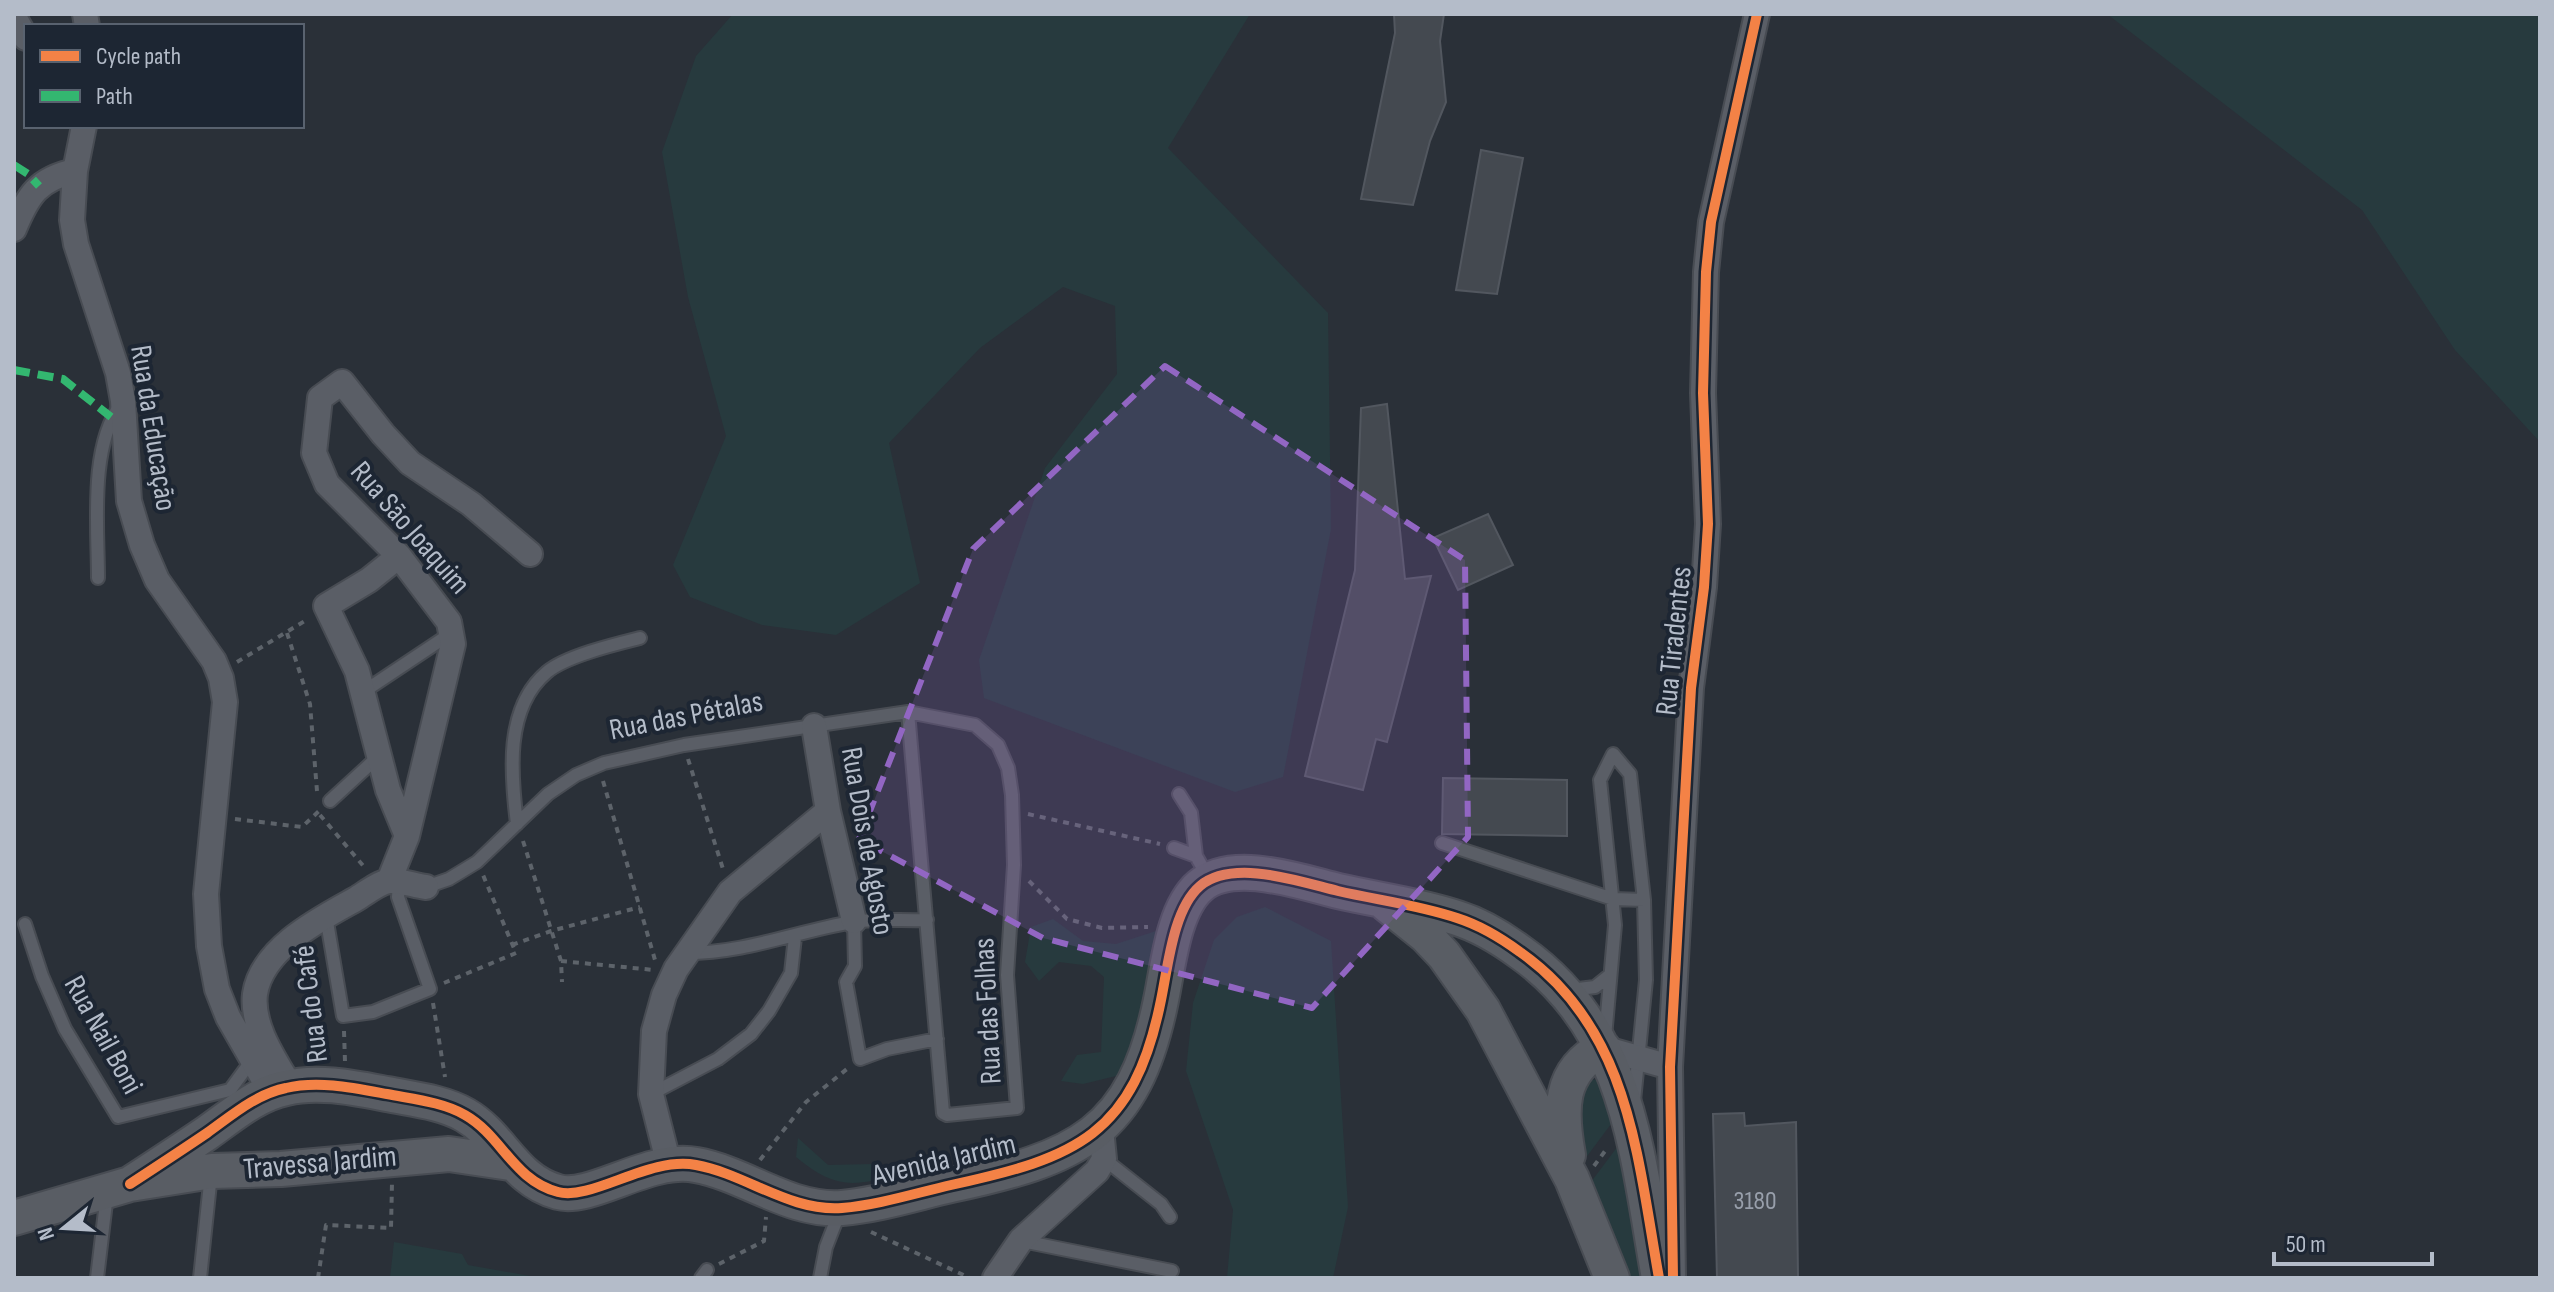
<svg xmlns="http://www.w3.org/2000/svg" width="2554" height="1292" viewBox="0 0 2554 1292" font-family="'Sofia Sans Condensed',sans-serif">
<rect width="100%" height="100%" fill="#2a3038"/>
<path fill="#273a3e" d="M733,14H1250L1168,148L1328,313L1331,529L1283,777L1235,792L984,698L979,660L1045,468L1117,374L1115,306L1063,287L980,348L889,443L920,583L836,635L762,625L690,597L673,565L726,436L688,297L662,152L696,56Z
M2107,14H2540V442L2455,350L2362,210Z
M1265,907L1331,941L1348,1207L1333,1278H1227L1233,1210L1186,1071L1193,1003L1214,940L1237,917Z
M1053,919L1083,941L1116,944L1156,931L1141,1019L1120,1075L1083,1084L1061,1081L1077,1055L1101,1052L1104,977L1091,966L1059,962L1039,981L1025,962L1031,927Z
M1585,1079L1599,1080L1611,1124L1582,1163L1575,1127Z
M798,1138L828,1165L873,1164L887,1177C846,1189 828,1183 796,1157Z
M1618,1146L1644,1278H1631L1591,1182Z
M394,1242L462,1254L468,1265L541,1278H390Z"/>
<path fill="#444950" stroke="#52575f" stroke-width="2" d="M1394,14H1444L1440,41L1446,102L1430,141L1413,205L1361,199L1395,33Z
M1481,150L1523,158L1497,294L1456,290Z
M1387,404L1405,579L1431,576L1387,742L1376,739L1363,790L1305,776L1355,570L1361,408Z
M1488,514L1513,565L1458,590L1433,538Z
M1443,778L1567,780V836L1442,834Z
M1744,1113L1745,1126L1796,1122L1798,1278H1717L1713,1114Z"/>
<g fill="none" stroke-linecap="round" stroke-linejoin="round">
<defs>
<path id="lane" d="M98,578C98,526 89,447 121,404
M363,692L453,632
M1179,794L1191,813L1196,856L1208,877
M330,801L380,755
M517,824C511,775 504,708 547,672C566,656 616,644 640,638
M1442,843L1613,899L1644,900
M1174,848L1196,856
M426,887L449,879L477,862L548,794L576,775L604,763L684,745L908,712L975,725L998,745L1008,768L1012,795L1014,865L1007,975L1017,1108L947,1115L943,1113L908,712
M326,916L343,1016L373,1012L430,989L398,897L399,882
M854,921L855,966L846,982L860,1059L887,1049L937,1039
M25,924L42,976L65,1029L118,1117L230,1090L252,1060
M686,953C745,953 795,932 852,922C876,918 903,921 927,920
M1570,990L1595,987L1610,975
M1605,1037L1615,925L1600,780L1613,754L1630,774L1644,900L1646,980L1634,1101
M651,1094L718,1059L751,1034L769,1011L791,973L795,937
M1104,1159L1161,1204L1170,1217
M1022,1241L1172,1271
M97,1278L107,1194
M200,1278L211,1174
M701,1278L707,1270
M820,1278L826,1247L840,1211"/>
<path id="street" d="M85,14L87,26
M14,17L26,38
M84,126L75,171L72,220L76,244L118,373L123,401L129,501L142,545L157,580L214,661L221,678L225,702L206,894L209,946L217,989L228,1017L271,1092
M14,229C28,195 38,179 75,171
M399,556L369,580L326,606L357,671L388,790L407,836
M814,726L828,811L854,921
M389,881L407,836L453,644L449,622L399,556L327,484L314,453L320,398L342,382L383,434L410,463L471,504L530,554
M1603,1048L1670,1067
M290,1086C275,1060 251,1026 255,994C262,948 320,919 356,899C366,893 378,883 389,881C401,880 415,886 426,887
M669,1165L651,1094L654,1031L664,995L676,969L730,892L828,811
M995,1278L1021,1240L1097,1171L1104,1159L1101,1129
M1673,1278L1670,1067L1691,688L1704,587L1708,524L1703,393L1706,272L1711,222L1757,14"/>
<path id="secondary" d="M1386,904L1426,936L1444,955L1483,1010L1572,1179L1612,1278
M1568,1155C1560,1111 1558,1071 1603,1048
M130,1184C156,1167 182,1150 207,1133C231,1116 256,1094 286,1088C318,1080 355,1088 387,1094C412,1099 443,1102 465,1115C502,1136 513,1180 558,1192C592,1201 649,1156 696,1165C746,1174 790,1212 842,1208C878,1205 916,1193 951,1185C1076,1158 1134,1135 1161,1000C1168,967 1173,909 1200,886C1233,858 1301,882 1338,891C1377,900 1419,905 1457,918C1479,925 1501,938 1520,952C1630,1029 1637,1156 1659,1278
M14,1218L130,1184L212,1171L281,1169L449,1154L510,1163"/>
</defs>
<use href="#lane" stroke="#484c53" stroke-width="16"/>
<use href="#street" stroke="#484c53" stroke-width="28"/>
<use href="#secondary" stroke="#484c53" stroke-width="38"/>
<path stroke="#5d636a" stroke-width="4" stroke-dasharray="6 6" stroke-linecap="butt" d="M287,633L310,704L317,791
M237,662L308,619
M688,759L723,869
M603,781L655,960
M1028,814L1160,844
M320,815L366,869
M235,819L302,827L319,811
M523,841L561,961L562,982
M1029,881L1067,919L1102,928L1148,927
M512,945L551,931L640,907
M561,961L654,970
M444,983L516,953L483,875
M433,1003L445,1077
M344,1031L345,1062
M760,1160L806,1102L847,1069
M1594,1166L1608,1147
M871,1232L970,1278
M719,1264L764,1241L766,1217
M318,1278L326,1225L391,1228L392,1183"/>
<use href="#lane" stroke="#5a5e66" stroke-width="12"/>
<use href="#street" stroke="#5a5e66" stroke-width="24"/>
<use href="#secondary" stroke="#595d64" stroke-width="34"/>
<path stroke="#33b770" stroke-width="8" stroke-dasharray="16 8" stroke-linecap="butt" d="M14,165L28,174L39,186
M14,370L63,379L111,417"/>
<defs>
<path id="cycleway" d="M130,1184C156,1167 182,1150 207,1133C231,1116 256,1094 286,1088C318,1080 355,1088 387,1094C412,1099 443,1102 465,1115C502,1136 513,1180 558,1192C592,1201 649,1156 696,1165C746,1174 790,1212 842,1208C878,1205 916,1193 951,1185C1076,1158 1134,1135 1161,1000C1168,967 1173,909 1200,886C1233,858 1301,882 1338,891C1377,900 1419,905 1457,918C1479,925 1501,938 1520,952C1630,1029 1637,1156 1659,1278
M1673,1278L1670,1067L1691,688L1704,587L1708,524L1703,393L1706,272L1711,222L1757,14"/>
</defs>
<use href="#cycleway" stroke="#1d2633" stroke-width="15"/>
<use href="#cycleway" stroke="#f48246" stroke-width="10"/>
</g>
<path fill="#9266c3" fill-opacity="0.2" stroke="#9266c3" stroke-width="6" stroke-dasharray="16 10" stroke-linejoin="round" d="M1165,366L1465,560L1468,837L1312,1008L1043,938L859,839L973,549Z"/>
<g text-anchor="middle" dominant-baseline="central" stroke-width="8" stroke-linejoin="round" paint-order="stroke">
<g font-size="26" fill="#989fab">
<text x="1755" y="1201">3180</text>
</g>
<g font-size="30" fill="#b4bcc9" stroke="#1d2633">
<text transform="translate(153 428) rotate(81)">Rua da Educação</text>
<text transform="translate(410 528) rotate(49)">Rua São Joaquim</text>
<text transform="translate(1674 641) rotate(-84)">Rua Tiradentes</text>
<text transform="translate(686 716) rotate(-11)">Rua das Pétalas</text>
<text transform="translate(867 841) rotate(80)">Rua Dois de Agosto</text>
<text transform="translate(311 1004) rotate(-97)">Rua do Café</text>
<text transform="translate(988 1011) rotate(-93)">Rua das Folhas</text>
<text transform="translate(103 1035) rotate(61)">Rua Nail Boni</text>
<text transform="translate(944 1160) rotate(-13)">Avenida Jardim</text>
<text transform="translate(320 1163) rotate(-5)">Travessa Jardim</text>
</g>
</g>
<rect width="2554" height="1292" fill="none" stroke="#b4bcc9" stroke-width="32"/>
<rect x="24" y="24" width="280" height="104" fill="#1d2633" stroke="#59626f" stroke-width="2"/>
<rect x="40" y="50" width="40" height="12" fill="#f48246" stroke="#59626f" stroke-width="2"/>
<text x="96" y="64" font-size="24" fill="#b4bcc9">Cycle path</text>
<rect x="40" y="90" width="40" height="12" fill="#33b770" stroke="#59626f" stroke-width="2"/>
<text x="96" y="104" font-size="24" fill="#b4bcc9">Path</text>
<g transform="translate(64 1228) rotate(252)" stroke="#1d2633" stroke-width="6" paint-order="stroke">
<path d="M0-6L14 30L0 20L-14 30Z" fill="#b4bcc9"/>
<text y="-12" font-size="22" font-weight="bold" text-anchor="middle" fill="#b4bcc9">N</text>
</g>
<path d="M2274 1252v12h158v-12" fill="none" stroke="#b4bcc9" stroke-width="4"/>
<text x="2286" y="1252" font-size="24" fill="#b4bcc9" stroke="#1d2633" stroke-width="6" paint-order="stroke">50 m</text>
</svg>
